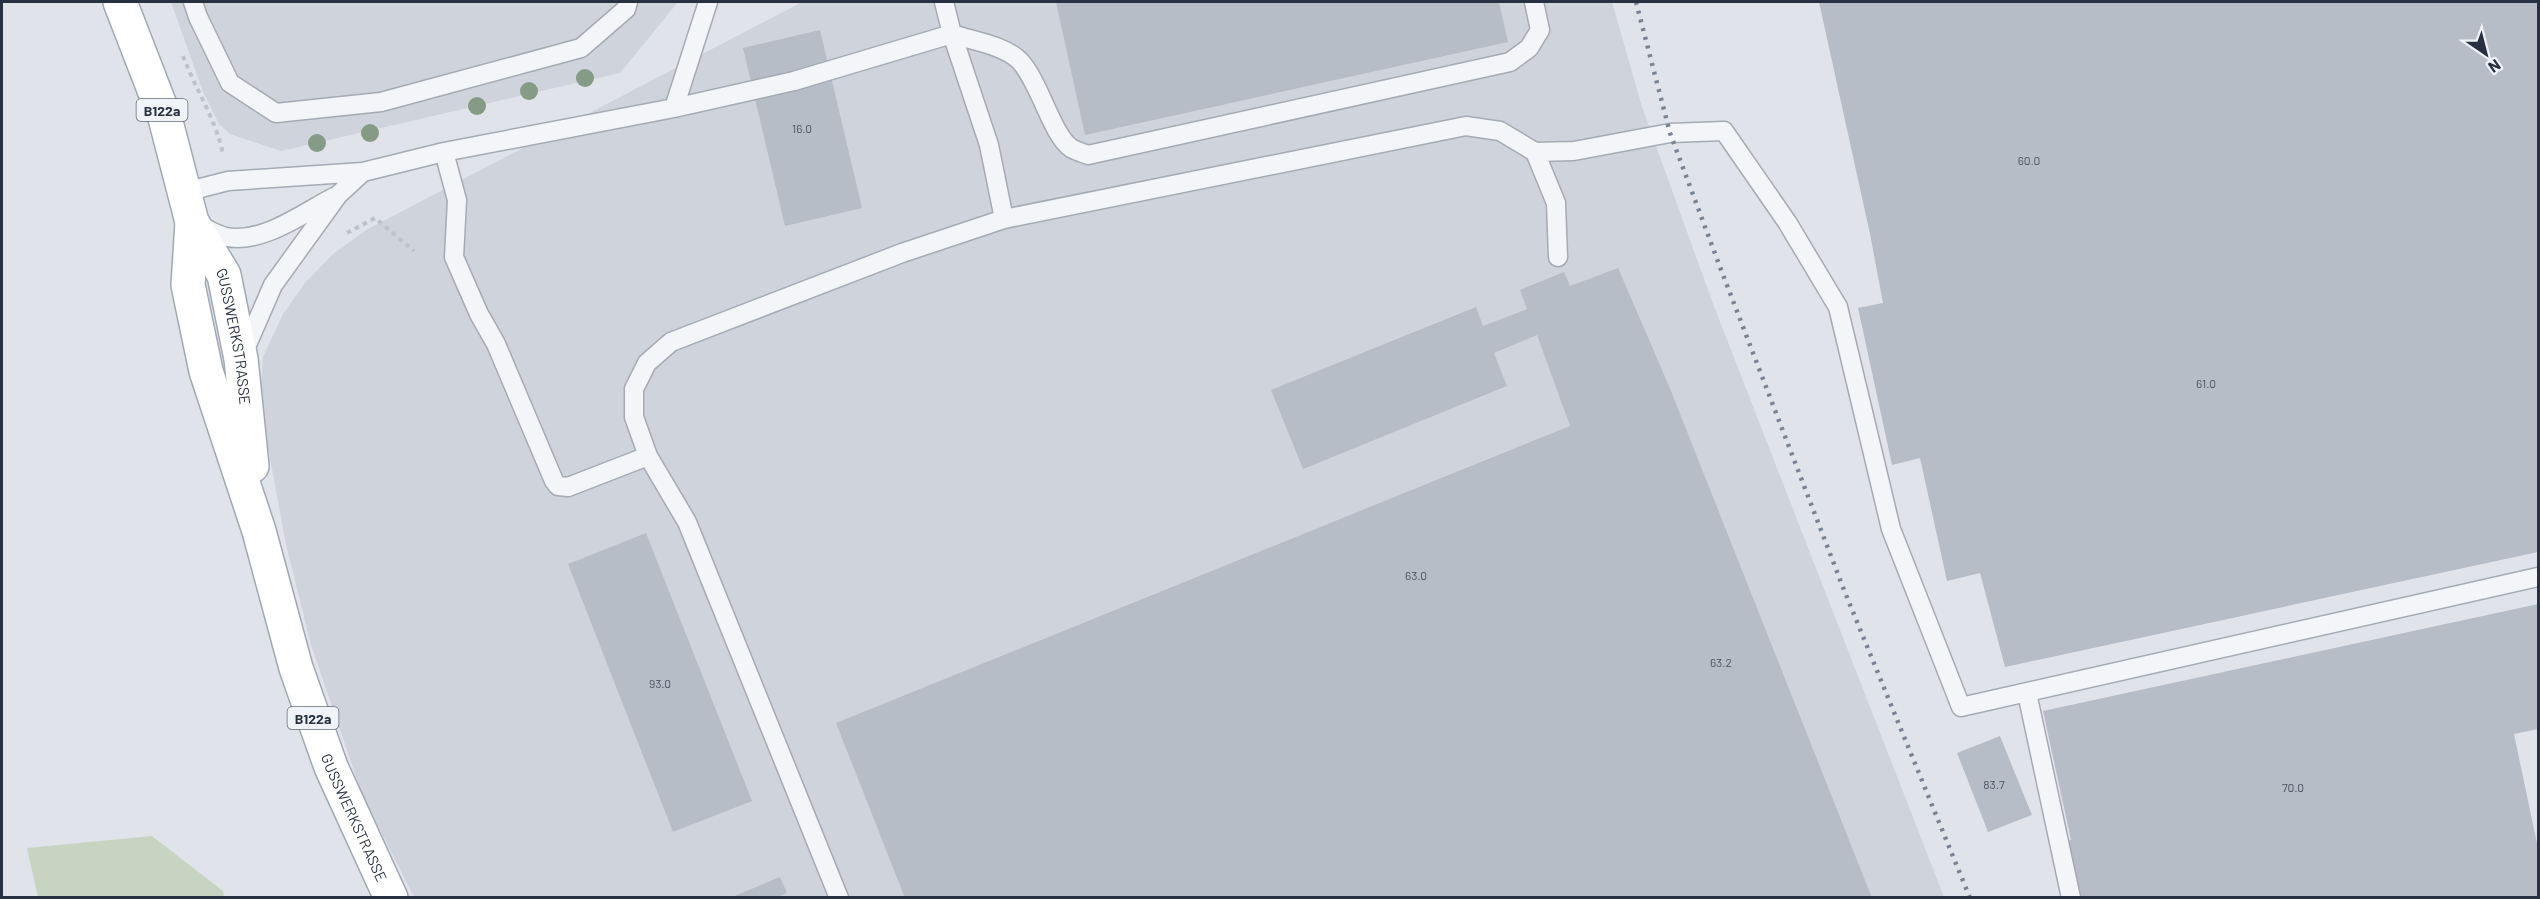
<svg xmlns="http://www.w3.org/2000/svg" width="2540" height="899" viewBox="0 0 2540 899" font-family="Barlow,sans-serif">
<rect width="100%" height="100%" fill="#e0e4ea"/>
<path fill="#ced3dc" d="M171,2H678L620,73L281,151L230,134L219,124L203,92Z
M802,2H1612L1642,107L1712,301L1944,897H414L362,794L311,645L285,540L266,436L260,397L263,357L283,314L305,283L333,254L366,230Z"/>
<path fill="#c6d4c1" d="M152,836L223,891L224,897H38L27,848Z"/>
<path fill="#b7bdc7" d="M1056,2H1499L1508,42L1085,135Z
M1819,2H2538V552L2005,667L1980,573L1947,581L1920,458L1892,465L1858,308L1883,303L1870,234Z
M820,30L862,208L785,226L743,48Z
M1618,268L1669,386L1872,898H905L836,723L1570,426L1537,335L1494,353L1507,386L1303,469L1271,390L1476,307L1483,326L1527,309L1520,290L1564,272L1570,286Z
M646,533L752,801L673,832L568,564Z
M2538,604V729L2514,734L2538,848V898H2061L2050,845L2071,840L2043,711Z
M2000,736L2032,815L1988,832L1957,753Z
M780,877L787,893L777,897H732Z"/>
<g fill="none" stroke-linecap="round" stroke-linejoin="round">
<defs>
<path id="service" d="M193,2L198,17L230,83L276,113L381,102L581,48L626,9L628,2
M952,34C973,41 1004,45 1020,61C1040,83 1052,135 1071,148C1076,151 1083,153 1088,155L1510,62L1529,48L1540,30L1534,2
M952,34L989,145L1004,219
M674,108L708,2
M444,152L457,200L454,257L479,314L496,344L554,481L558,486L568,487L648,456
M1535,152L1556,203L1558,257
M185,192L228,181L363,172L444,152L674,108L794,81L952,34L944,2
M196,224C206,228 216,235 226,237C263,244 303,213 334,197
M243,354L273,285L338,195L363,172
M2027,693L2071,898
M839,898L687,522L648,456L634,417V389L647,363L671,342L902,253L1004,219L1466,126L1500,131L1535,152L1574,151L1670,133L1724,131L1787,222L1838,307L1891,529L1961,707L2538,577"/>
<g id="primary">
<path id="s1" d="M120,2L165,118L192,222L224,275L241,359L252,466"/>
<path id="s2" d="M192,222L188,285L206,371L259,531L296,668L331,767L391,898"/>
</g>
</defs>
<use href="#service" stroke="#a5abb4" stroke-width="21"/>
<use href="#primary" stroke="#9fa8b6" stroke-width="36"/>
<path stroke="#bec2c9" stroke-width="4" stroke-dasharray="4.5 4.5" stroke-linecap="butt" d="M183,56C195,88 216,120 223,154
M347,233L375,218L414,251"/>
<use href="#service" stroke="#f3f5f8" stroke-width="18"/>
<use href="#primary" stroke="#fff" stroke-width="33"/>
<path stroke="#798394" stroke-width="4.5" stroke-dasharray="3 6" stroke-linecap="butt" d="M1636,2L1670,133L1720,267L1844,590L1970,898"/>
</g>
<g fill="#869b86">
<circle cx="585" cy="78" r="9"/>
<circle cx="529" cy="91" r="9"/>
<circle cx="477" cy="106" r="9"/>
<circle cx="370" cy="133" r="9"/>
<circle cx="317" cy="143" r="9"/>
</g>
<g text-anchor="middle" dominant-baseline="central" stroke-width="4.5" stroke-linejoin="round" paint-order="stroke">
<g font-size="12" fill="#4c5463">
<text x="802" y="128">16.0</text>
<text x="2029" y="160">60.0</text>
<text x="2206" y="383">61.0</text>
<text x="1416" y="575">63.0</text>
<text x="1721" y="662">63.2</text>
<text x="660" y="683">93.0</text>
<text x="1994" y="784">83.7</text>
<text x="2293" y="787">70.0</text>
</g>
<g fill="#f0f3f7" stroke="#646b78" stroke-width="1.5">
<rect x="136.5" y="99" width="51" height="22" rx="4.5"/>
<rect x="287.5" y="707" width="51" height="22" rx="4.5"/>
</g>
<g font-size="14" font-weight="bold" fill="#283142">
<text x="162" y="110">B122a</text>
<text x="313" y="718">B122a</text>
</g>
<g font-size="15" fill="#283142" stroke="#f0f3f7">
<text stroke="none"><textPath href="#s1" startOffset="356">GUSSWERKSTRASSE</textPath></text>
<text stroke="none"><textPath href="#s2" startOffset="622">GUSSWERKSTRASSE</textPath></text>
</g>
</g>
<rect width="2540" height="899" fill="none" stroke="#283142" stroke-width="6"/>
<g transform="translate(2486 54) rotate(145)" stroke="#f0f3f7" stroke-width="4.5" paint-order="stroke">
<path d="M0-4.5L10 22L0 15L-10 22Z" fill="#283142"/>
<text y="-9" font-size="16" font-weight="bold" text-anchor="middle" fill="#283142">N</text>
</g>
</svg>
